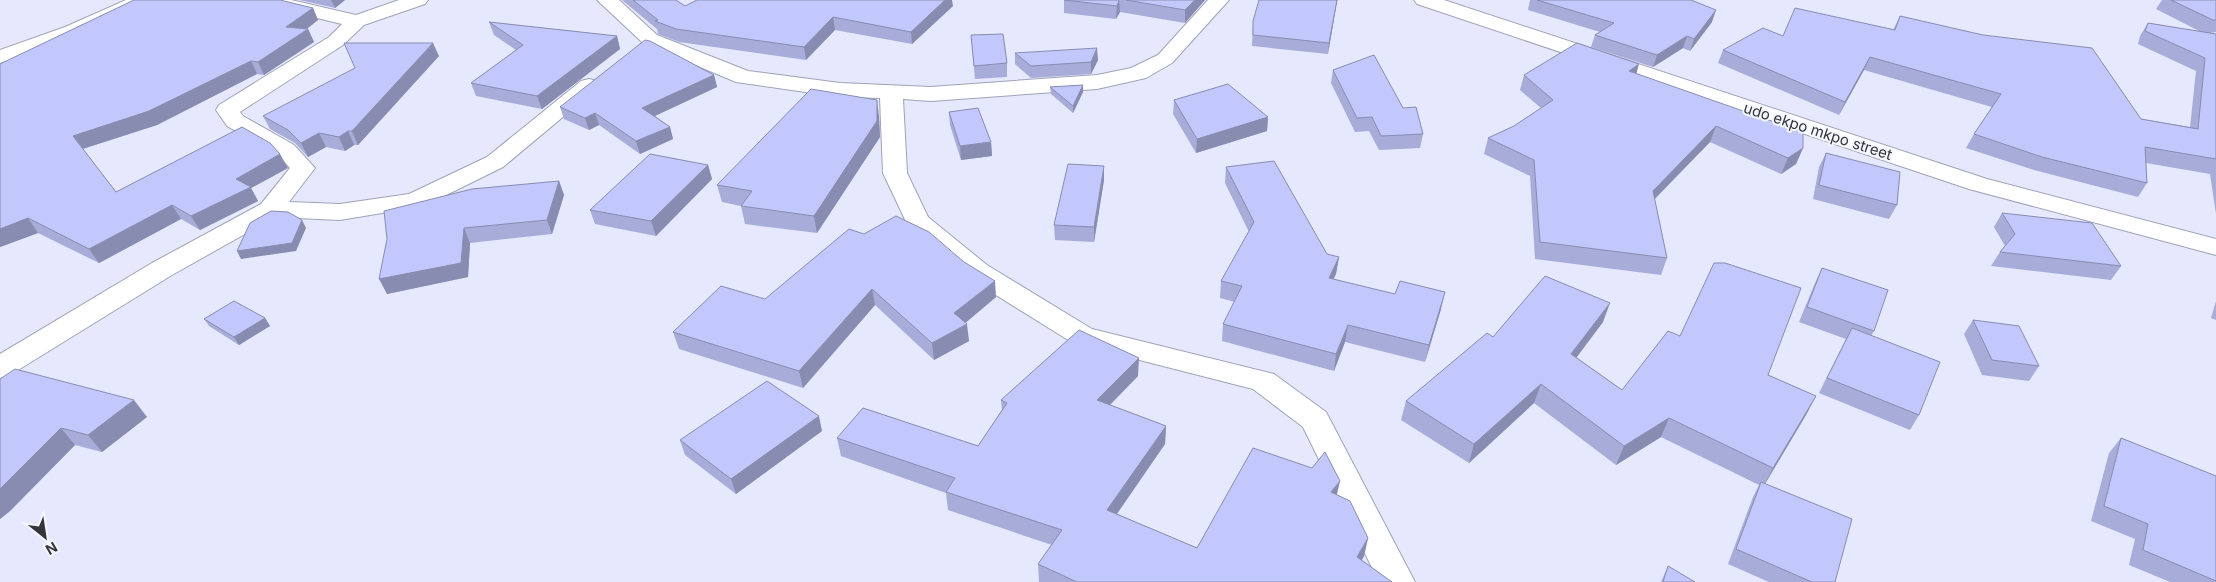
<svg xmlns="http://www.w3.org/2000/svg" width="2216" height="582" viewBox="0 0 2216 582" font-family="Inter,sans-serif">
<rect width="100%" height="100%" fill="#e6e8fd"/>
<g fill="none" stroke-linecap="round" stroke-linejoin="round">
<defs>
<path id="minor" d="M126,0H152L149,4L79,35L0,63V50L65,27Z
M255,0H291L356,15L399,0H428L425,4L364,25L343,45L240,112L243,116L294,145L315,168L289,202L340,204L409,194L487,157L581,81L589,79L597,81L600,86L503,167L424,206L340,220L275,217L172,275L10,375L0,378V354L152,263L261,204L290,168L278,155L227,126L216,110L219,105L329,37L342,24L258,4Z
M597,0H619L657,35L748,71L840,83L931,87L1097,75L1131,68L1158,55L1208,0H1229L1172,63L1146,78L1097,89L931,101L903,99L907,173L928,217L987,265L1092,329L1274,374L1326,412L1415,582H1379L1303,427L1253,389L1073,343L967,277L908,226L883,173L880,98L840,97L736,82L643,43Z
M1414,0H1444L1987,179L2216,239V255L1969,189L1417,4Z"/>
</defs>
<use href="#minor" stroke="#a0a3b6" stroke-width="2"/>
<use href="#minor" fill="#fff" fill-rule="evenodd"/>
</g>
<path fill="#a7acd9" d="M299,0H345L335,8Z
M622,0H676L685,6H953L912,44L835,30L806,60L679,42L658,34L657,29Z
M1064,0H1205L1185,23L1120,12L1116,19L1064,13Z
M1259,0H1338L1337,1L1328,54L1252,46L1253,21Z
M1530,0H1691L1712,22L1690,51L1683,48L1653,67L1591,47L1595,35L1600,32L1528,10Z
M2162,0H2216V32L2210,33L2216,34V214L2210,174L2146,163L2147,183L2138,197L2034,170L1966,148L1974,134L1992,107L1864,70L1839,115L1718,63L1723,50L1783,36L1893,30L1900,16L2141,119L2190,127L2196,71L2138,44L2140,36L2148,23L2201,32L2156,9Z
M313,8L318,20L307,29H308L314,42L264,75L257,74L157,125L83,149L116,192L288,168L251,188L258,201L200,230L181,219L99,263L38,233L0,247V64Z
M489,22L617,36L620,49L542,109L476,96L471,83L516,50L494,35Z
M971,35L1007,63V77L975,79Z
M1015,53L1098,60L1091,74L1031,78L1015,64Z
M439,56L358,145H354L345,151L326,147L308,157L295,143L270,129L263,116Z
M1333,70L1403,108L1423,134L1420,148L1379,150L1369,131L1355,132L1331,83Z
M1636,74L1803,148L1796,164L1781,174L1710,142L1654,199L1667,258L1661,275L1535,259L1530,176L1484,154L1488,138L1514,126L1541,108L1520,90L1524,75Z
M714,75L717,87L655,116L670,127L673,139L640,154L599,125L589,130L564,119L560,107Z
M1083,85V92L1073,113L1051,94L1050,87Z
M1174,100L1268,117L1267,131L1196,153L1173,114Z
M949,112L991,142L992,156L961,160L950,125Z
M879,116L880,137L817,233L745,224L741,206L722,202L717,185Z
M1826,153L1897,205L1889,219L1813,199L1819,167Z
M708,165L712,179L656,236L595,224L590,210Z
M1226,167L1327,254L1339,257L1336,274L1333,279L1441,309L1425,362L1345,342L1334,371L1222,341L1223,324L1235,302L1220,298L1221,281L1249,232L1225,183Z
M1104,180L1094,242L1055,240L1054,225Z
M559,181L564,195L552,234L470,243L468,277L387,294V239Z
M2002,213L2121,266L2111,280L1991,266L2000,252L2005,246L1994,227Z
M864,234L996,297L965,323L969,341L934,360L875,305L803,388L679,349L673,332L765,299Z
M1822,268L1874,331L1871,336L1919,415L1910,430L1819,393L1846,339L1799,322L1815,283Z
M2216,301V320L2211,318Z
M265,318L270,326L239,345L209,326L204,319Z
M1973,320L2039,366L2029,381L1982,375L1964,334Z
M1603,322L1576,357L1622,390L1768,375L1816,396L1806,415L1765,484L1835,582H1769L1728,564L1753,497L1759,485L1661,437L1616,465L1534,403L1469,463L1401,420L1406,401L1493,337Z
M1138,376L1110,405L1166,426L1165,444L1117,514L1197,548L1337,495L1368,538L1364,556L1362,560L1392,582H1039L1038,564L1052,545L948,510L946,493L841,456L837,438L978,446L1002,410L1001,400Z
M0,379L147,417L102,452L75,445L10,511L0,519Z
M822,431L736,494L685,455L680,440Z
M2121,438L2216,476V582H2170L2129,565L2135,539L2091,521L2109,453Z
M1668,566L1695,582H1661Z"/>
<path fill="#888cb0" d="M331,0H345L335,8Z
M945,0H952L953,6L912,44L911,32Z
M1119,0L1120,12L1116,19L1117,6Z
M1195,0H1205L1185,23V10Z
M1331,0H1338L1337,1L1328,54L1329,43Z
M313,8L318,20L300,34L308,29L314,42L264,75L258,62L286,27Z
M1716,10L1712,22L1690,51L1694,39Z
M833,17L835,30L806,60L804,47Z
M617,36L620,49L542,109L537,96Z
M1687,36L1683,48L1653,67L1657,55Z
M433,43L439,56L358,145L352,131Z
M1097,48L1098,60L1091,74V62Z
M1870,57L1864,70L1839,115L1845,102Z
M251,61L257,74L157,125L82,149L73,136Z
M1639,64L1635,79L1629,71Z
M714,75L717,87L646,120L642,108Z
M1083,85V92L1073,113V106Z
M877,100L879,116L880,137L817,233L814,216Z
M595,113L599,125L589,130L585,118Z
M1268,117L1267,131L1196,153L1197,139Z
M1716,126L1710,142L1647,207L1653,191Z
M670,127L673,139L640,154L636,141Z
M348,131L354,145L345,151L339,137Z
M319,133L326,147L308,157L301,143Z
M991,142L992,156L961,160L960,146Z
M1803,148L1796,164L1781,174L1788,158Z
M280,154L288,168L251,188L258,201L200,230L191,216L236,179Z
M708,165L712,179L656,236L651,221Z
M1104,166V180L1094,242V227Z
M559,181L564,195L552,234L547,220Z
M172,205L181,219L99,263L89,249Z
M28,218L38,233L0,247V229Z
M302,220L306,228L296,251L241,259L237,251Z
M464,228L470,243L468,277L387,294L379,279Z
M1339,257L1336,274L1326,295L1329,278Z
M995,281L996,297L957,330L967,324L969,341L934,360L932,343L954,313Z
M872,289L875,305L803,388L799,371Z
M1445,292L1441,309L1425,362L1429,345Z
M1610,303L1603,322L1565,373L1571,354Z
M265,318L270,326L239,345L234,337Z
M1348,325L1345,342L1334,371L1336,354Z
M1139,358L1138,376L1097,418V400Z
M1541,384L1534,403L1469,463L1474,444Z
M1816,396L1806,415L1763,487L1773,468Z
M134,400L147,417L102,452L88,435Z
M819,416L822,431L736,494L731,479Z
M1669,418L1661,437L1616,465L1624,446Z
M1166,426L1165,444L1107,528V510Z
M61,428L75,445L10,511L0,519V489Z
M1340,481L1336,499L1331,492Z
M1368,538L1364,556L1353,575L1357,557Z"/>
<path fill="#c2c8fc" stroke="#888cb0" d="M134,0H280L313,8L286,27L308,29L258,62L251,61L149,111L73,136L116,192L242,127L270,143L280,154L236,179L251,187L191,216L172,205L89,249L28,218L0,229V64Z
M633,0H676L685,6L697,0H945L911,32L833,17L804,47L676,29L655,21L658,20Z
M1064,0H1119L1117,6Z
M1126,0H1195L1185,10Z
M1259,0H1337L1329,43L1253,35V21Z
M1537,0H1691L1716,10L1694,39L1687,36L1657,55L1595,35L1614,23Z
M2171,0H2216V20H2213Z
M1795,8L1895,30L1900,16L1983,35L2092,48L2141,119L2198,129L2205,58L2145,31L2148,23L2216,34V159L2145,147L2147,183L2042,157L1974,134L2001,94L1870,57L1845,102L1723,50L1763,28L1783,36Z
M489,22L617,36L537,96L471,83L523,45Z
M1003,34L1007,63L974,66L971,35Z
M645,40L650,41L714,75L642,108L670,127L636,141L595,113L585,118L560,107Z
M344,43H433L352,131H348L339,137L319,133L301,143L288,130L263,116L355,68Z
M1577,43L1639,64L1629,71L1803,132V148L1788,158L1716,126L1653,191L1667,258L1540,242L1534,160L1488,138L1514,126L1553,100L1524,75Z
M1097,48L1091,62L1031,66L1015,53Z
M1374,55L1403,108L1416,107L1423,134L1381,136L1372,117L1357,118L1333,70Z
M1228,84L1268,117L1197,139L1174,100Z
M1083,85L1073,106L1050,87Z
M811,89L877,100V121L814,216L741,206L752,191L717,185Z
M978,108L991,142L960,146L949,112Z
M1826,153L1900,172L1897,205L1819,185Z
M650,154L708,165L651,221L590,210Z
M1274,161L1327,254L1339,257L1329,278L1395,294L1400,281L1445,292L1429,345L1348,325L1336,354L1223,324L1242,286L1221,281L1254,222L1226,167Z
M1068,164L1104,166L1094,227L1054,225Z
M559,181L547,220L464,228L461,263L379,279L387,239L384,211L472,189Z
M271,211L288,212L302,220L292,243L237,251L250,223Z
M2002,213L2092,223L2121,266L2000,252L2015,234Z
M896,216L929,232L964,262L995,281L954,313L967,324L932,343L872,289L799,371L673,332L721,286L765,299L849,229L864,234Z
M1714,263H1725L1801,288L1768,375L1816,396L1773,468L1669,418L1624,446L1541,384L1474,444L1406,401L1487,333L1493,337L1545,276L1610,303L1571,354L1622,390L1668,331L1680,336Z
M1822,268L1888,290L1874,331L1807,307Z
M234,301L265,318L234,337L204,319Z
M1973,320L2019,326L2039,366L1992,360Z
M1852,328L1940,362L1919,415L1827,378Z
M1079,330L1139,358L1097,400L1166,426L1107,510L1197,548L1253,448L1312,468L1325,452L1340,481L1331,492L1350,501L1368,538L1357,557L1392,582H1077L1038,564L1062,530L946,492L955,478L837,438L863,408L978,446L1007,403L1001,400Z
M15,369L134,400L88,435L61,428L0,489V379Z
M767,381L819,416L731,479L680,440Z
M2121,438L2216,476V581L2143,550L2148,524L2104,506Z
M1761,482L1852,519L1835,582H1812L1736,549Z
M1668,566L1695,582H1663Z"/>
<g text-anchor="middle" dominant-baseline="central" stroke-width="4" stroke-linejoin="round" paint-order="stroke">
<g font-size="15" fill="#33343c" stroke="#f5f7ff">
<text transform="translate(1818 131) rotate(18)">udo ekpo mkpo street</text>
</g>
</g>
<g transform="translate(45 537) rotate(150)" stroke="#f5f7ff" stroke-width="4" paint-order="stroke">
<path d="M0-4L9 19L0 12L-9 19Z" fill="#33343c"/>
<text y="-8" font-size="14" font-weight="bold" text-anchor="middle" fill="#33343c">N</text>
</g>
</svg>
